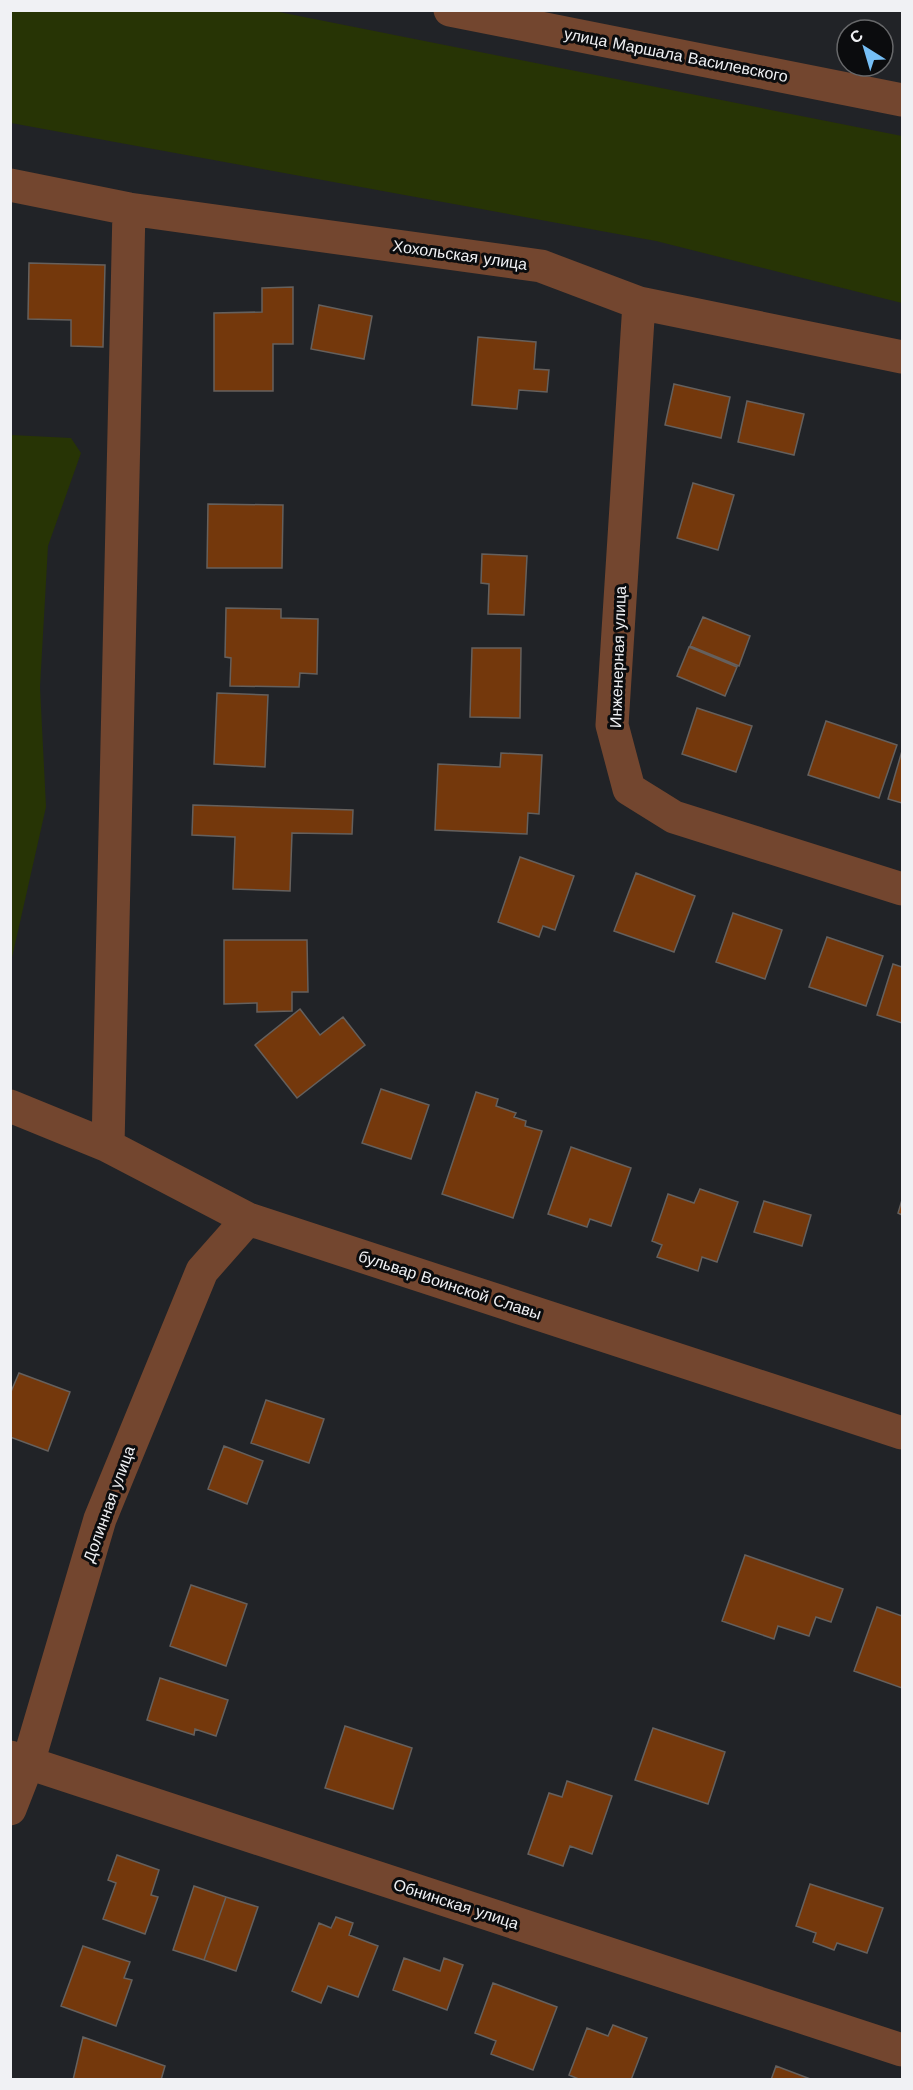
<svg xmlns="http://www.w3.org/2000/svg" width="913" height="2090" viewBox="0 0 913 2090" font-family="'Work Sans',sans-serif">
<rect width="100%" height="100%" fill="#212327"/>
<path fill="#273405" d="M10,11H274L902,136V303L656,241L11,123Z
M11,435L71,438L81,453L48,546L40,687L46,807L11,962Z"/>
<path fill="#74380c" stroke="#65605d" stroke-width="1.5" d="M29,263L105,265L103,347L71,346V320L28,319Z
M293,287V344H273V391H214V313L262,312V288Z
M319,305L372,316L364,359L311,349Z
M478,337L536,342L534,369L549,370L547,392L519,390L517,409L472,405Z
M674,384L730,397L721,438L665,425Z
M747,401L804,414L794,455L738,442Z
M693,483L734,495L718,550L677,538Z
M208,504L283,505L282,568H207Z
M482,554L527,556L524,615L488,614L489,584L481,583Z
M226,608L281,609V618L318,619L317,674L300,673L299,687L230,686L231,658L225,657Z
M703,617L750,636L739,666L690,646Z
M689,647L737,667L725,696L677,676Z
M472,648H521L520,718L470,717Z
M217,693L268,695L265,767L214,764Z
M697,708L752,726L736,772L682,754Z
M826,721L897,745L879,798L808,775Z
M902,751V803L888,799Z
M501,753L542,755L539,814L528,813L527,834L435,830L438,764L500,767Z
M193,805L353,810L352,834L292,833L290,891L233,889L235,837L192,835Z
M520,857L574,876L555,930L543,926L539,937L498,922Z
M636,873L695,896L674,952L614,931Z
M733,913L782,930L765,979L716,962Z
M827,937L883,956L866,1006L809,987Z
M224,940H307L308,992H292V1011L257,1012V1003L224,1004Z
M893,964L902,967V1023L877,1015Z
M300,1009L320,1035L343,1017L365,1045L297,1098L255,1045Z
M381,1089L429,1105L411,1159L362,1143Z
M476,1092L498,1099L496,1106L516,1113L514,1117L526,1121L525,1126L542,1131L513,1218L442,1194Z
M571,1147L631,1168L611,1226L590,1219L587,1227L548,1214Z
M700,1189L738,1202L717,1262L702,1257L698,1271L657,1257L662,1245L652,1241L668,1194L694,1203Z
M902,1200V1215L898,1213Z
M764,1201L811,1215L802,1246L754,1232Z
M19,1373L70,1392L48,1451L10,1437V1394Z
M266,1400L324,1419L309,1463L251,1443Z
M224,1446L263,1461L247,1504L208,1489Z
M745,1555L843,1589L831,1622L816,1617L809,1636L778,1626L774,1639L722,1621Z
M191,1585L247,1604L226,1666L170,1646Z
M877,1607L902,1616V1688L854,1671Z
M160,1678L228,1700L216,1736L195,1729L194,1735L147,1720Z
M345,1726L412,1748L393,1809L325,1788Z
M653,1728L725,1752L708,1804L635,1780Z
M567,1781L612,1796L592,1854L570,1846L563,1866L528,1854L549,1793L562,1797Z
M117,1855L159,1870L151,1895L158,1897L145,1934L103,1919L116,1883L108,1880Z
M810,1884L883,1908L867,1953L837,1943L834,1950L813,1942L816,1933L796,1926Z
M194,1886L226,1897L204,1960L173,1950Z
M226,1897L258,1907L236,1971L204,1960Z
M336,1917L353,1923L349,1935L378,1946L358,1997L328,1986L321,2003L292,1991L319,1923L331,1928Z
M83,1946L130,1962L124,1978L132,1980L116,2026L61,2006Z
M404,1958L440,1971L444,1958L463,1965L447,2010L393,1990Z
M493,1983L557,2007L533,2070L491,2054L496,2041L475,2033Z
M613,2025L647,2038L631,2080H581L569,2075L587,2028L608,2036Z
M83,2037L165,2066L161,2080H73Z
M776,2066L813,2080H771Z"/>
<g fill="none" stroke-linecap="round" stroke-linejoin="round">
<path stroke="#73462f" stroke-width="33" d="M450,10L902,100
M10,185L129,209L541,266L639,303L902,357
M639,303L612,725L629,789L674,817L902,889
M10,1106L108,1146L248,1219L902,1433
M108,1146L129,209
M10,1757L902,2050
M10,1809L28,1763L100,1519L202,1271L248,1219"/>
</g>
<g text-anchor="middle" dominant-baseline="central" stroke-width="6" stroke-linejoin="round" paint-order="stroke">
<g font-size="16" fill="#f0f1f4" stroke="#0b0c0e">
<text transform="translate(676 55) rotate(11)">улица Маршала Василевского</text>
<text transform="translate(460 255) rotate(8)">Хохольская улица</text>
<text transform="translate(618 657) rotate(-88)">Инженерная улица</text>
<text transform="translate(450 1285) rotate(18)">бульвар Воинской Славы</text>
<text transform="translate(109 1504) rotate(-70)">Долинная улица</text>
<text transform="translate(456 1904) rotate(18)">Обнинская улица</text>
</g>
</g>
<rect width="913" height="2090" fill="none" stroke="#f0f1f4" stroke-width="24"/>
<g transform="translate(865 48) rotate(323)"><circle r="28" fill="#0b0c0e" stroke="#67686a" stroke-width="1.5"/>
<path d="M0-4.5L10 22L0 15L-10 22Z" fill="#76c0f7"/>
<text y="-9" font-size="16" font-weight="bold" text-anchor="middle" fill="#f0f1f4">С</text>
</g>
</svg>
